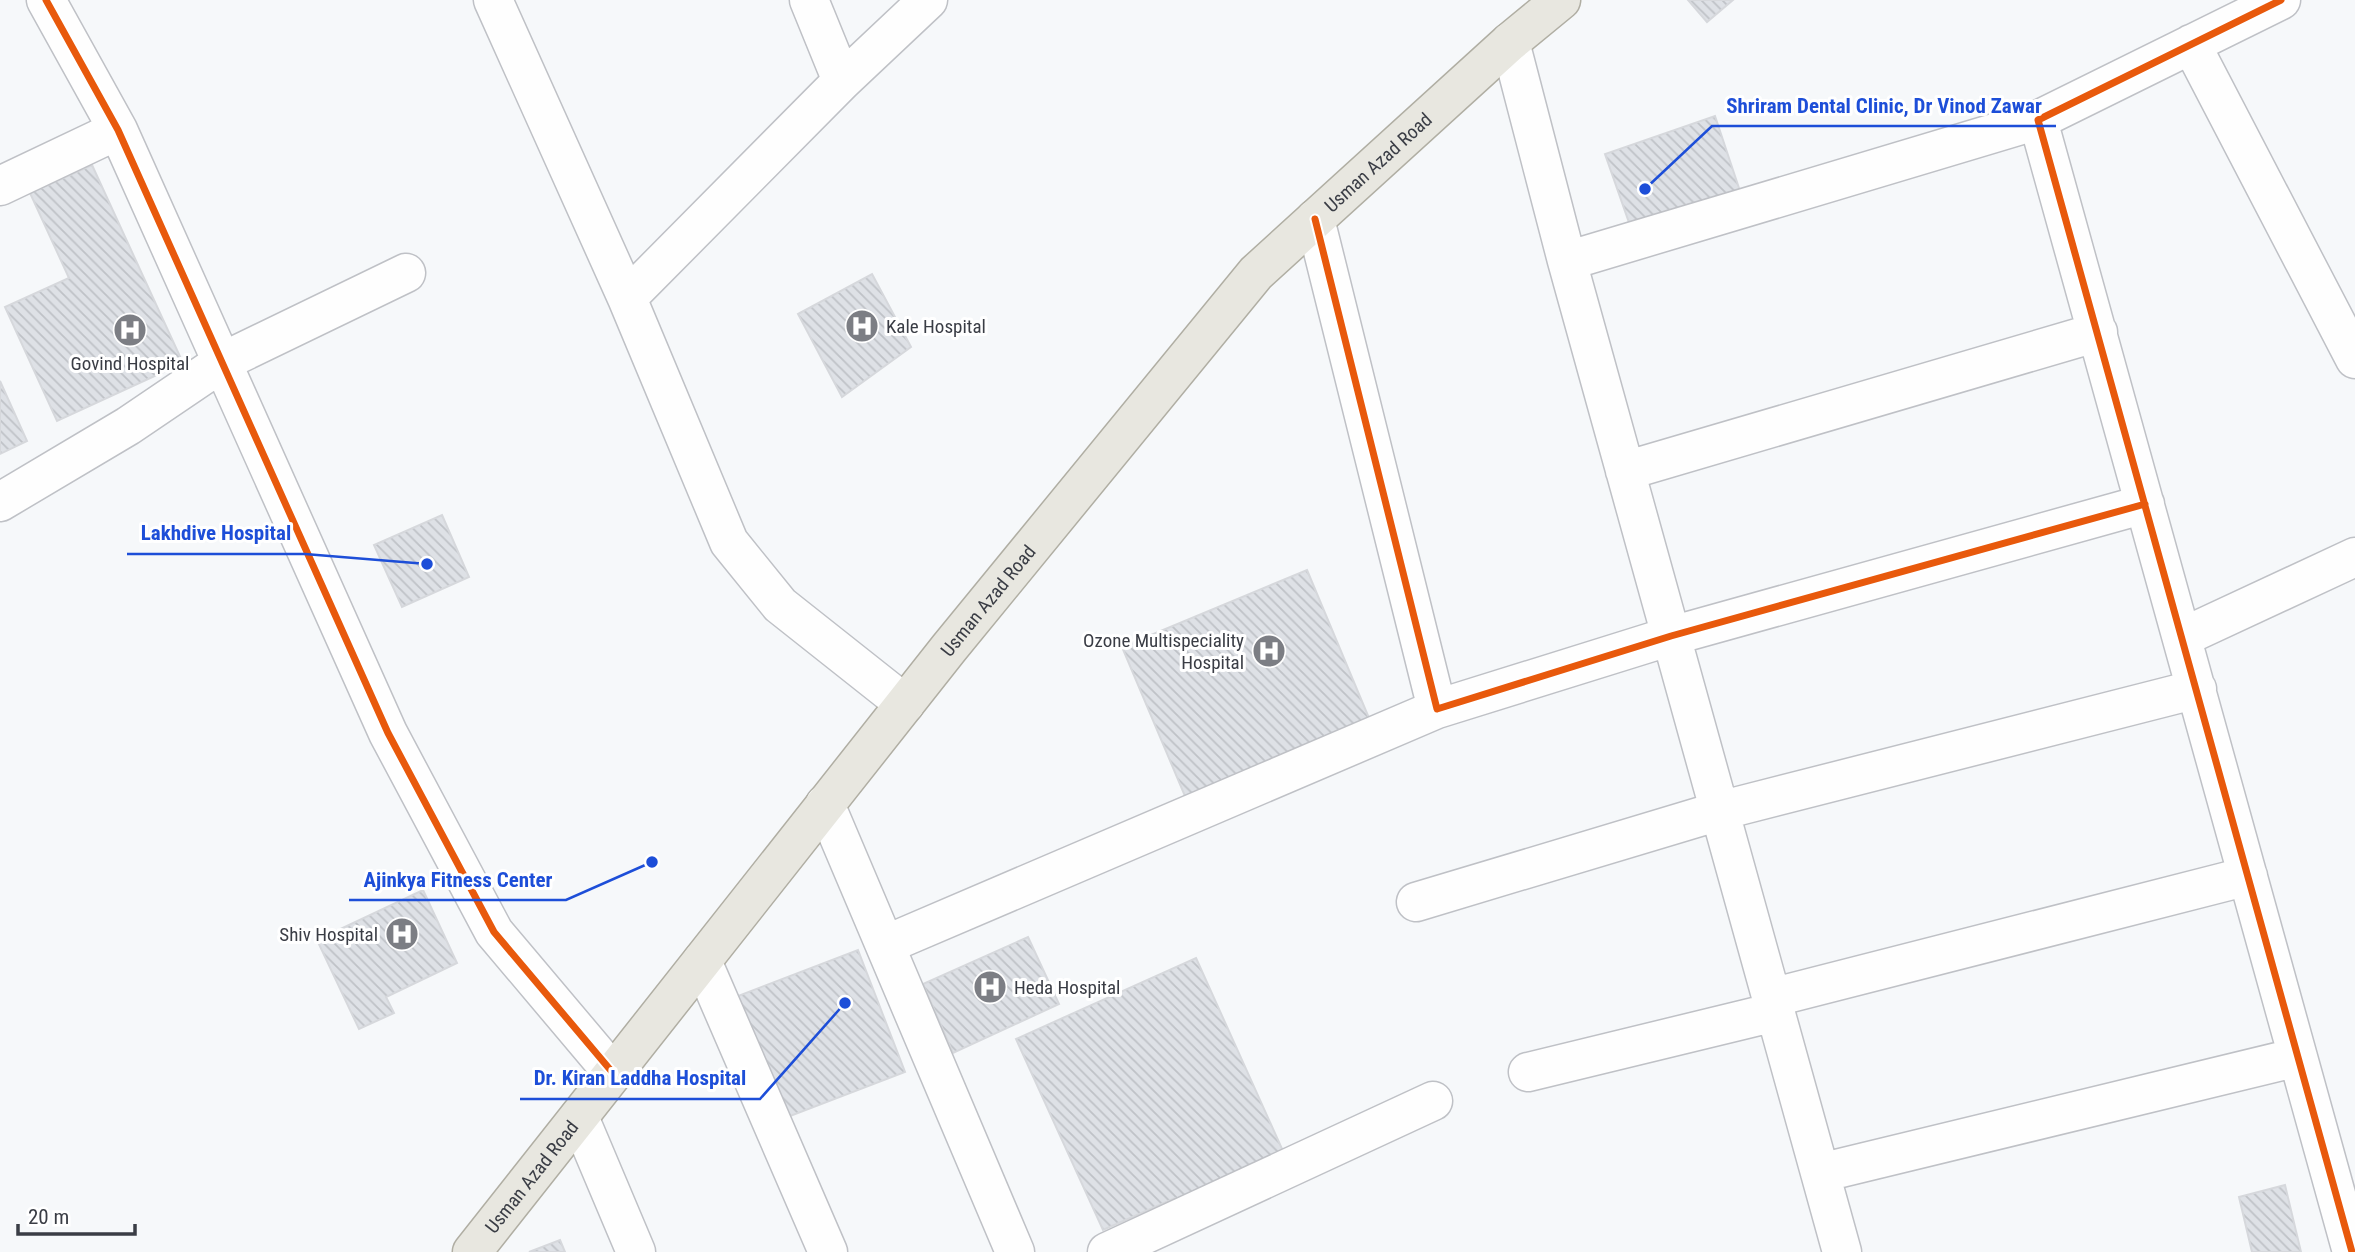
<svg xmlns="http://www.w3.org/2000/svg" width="2355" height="1252" viewBox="0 0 2355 1252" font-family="'Roboto Condensed',sans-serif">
<defs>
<pattern id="building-back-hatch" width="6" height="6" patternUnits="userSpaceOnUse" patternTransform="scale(1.75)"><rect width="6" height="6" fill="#dee1e6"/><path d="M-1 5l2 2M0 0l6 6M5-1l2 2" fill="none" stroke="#bfc2c7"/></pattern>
</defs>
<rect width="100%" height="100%" fill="#f6f8fa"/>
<path fill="url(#building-back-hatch)" stroke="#d6d8dc" stroke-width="2" d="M1688,0H1733L1707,22Z
M1715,116L1742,197L1633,234L1605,154Z
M92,165L183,363L57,421L5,307L69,278L30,193Z
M872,274L911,347L842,397L798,314Z
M0,381L27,441L0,454Z
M442,515L469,577L402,607L374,545Z
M1307,570L1374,730L1190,808L1122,647Z
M423,890L457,963L386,997L394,1013L359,1029L317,940Z
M1028,937L1059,1004L953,1053L923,984Z
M858,950L905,1072L785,1118L738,996Z
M1196,958L1283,1151L1179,1206L1175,1198L1103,1230L1016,1039Z
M2285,1185L2301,1252H2252L2239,1197Z
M560,1240L565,1252H529Z"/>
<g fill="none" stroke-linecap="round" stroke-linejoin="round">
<defs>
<path id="minor" d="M46,0L118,130L388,733L494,932L613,1073
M493,0L627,298
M809,0L842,81
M2281,0L2038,120L2352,1252
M1510,42L1567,261L2038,120
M2191,44L2355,359
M0,186L118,130
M1315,219L1437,709L1671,636L2145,504
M1567,261L1842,1252
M1625,471L2098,332
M0,502L128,426L224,361L406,273
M2183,637L2355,557
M905,704L780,605L729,542L627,298L842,81L928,0
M825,804L1015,1252
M1416,902L1719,811L2197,689
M885,945L1437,709
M702,961L828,1252
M1771,998L2248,876
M1528,1072L1775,1012
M579,1117L636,1252
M1820,1173L2298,1057
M1107,1252L1433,1101"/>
<g id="major">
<path id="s1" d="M472,1252L949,648L1256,273L1510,42L1561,0"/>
</g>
</defs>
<use href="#minor" stroke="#bfc1c6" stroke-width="41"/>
<use href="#major" stroke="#b0aea3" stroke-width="41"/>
<use href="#minor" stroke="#fefefe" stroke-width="38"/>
<use href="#major" stroke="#e8e7e0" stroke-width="38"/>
<defs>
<path id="cycleway" d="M46,0L118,130L388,733L494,932L613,1073
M2281,0L2038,120L2352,1252
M1315,219L1437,709L1671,636L2145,504"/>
</defs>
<use href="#cycleway" stroke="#fff" stroke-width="11"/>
<use href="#cycleway" stroke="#e8590c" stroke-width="7"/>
</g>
<defs>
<symbol id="hospital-disc" viewBox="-11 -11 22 22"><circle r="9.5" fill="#7c7e84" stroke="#fff"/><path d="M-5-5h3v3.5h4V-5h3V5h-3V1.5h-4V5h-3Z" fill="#fff"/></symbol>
</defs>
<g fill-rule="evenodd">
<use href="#hospital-disc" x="843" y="307" width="38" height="38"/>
<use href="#hospital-disc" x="111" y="311" width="38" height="38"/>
<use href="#hospital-disc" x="1250" y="632" width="38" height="38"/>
<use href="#hospital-disc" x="383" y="915" width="38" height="38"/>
<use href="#hospital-disc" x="971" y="968" width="38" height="38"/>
</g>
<g text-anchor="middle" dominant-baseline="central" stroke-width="6" stroke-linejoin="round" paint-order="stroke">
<g font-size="19" fill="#3a3d45" stroke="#fff">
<text stroke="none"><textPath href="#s1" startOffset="1419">Usman Azad Road</textPath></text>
<text stroke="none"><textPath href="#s1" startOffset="831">Usman Azad Road</textPath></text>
<text stroke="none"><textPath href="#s1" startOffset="96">Usman Azad Road</textPath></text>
</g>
<g font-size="19" fill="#3a3d45" stroke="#fff" text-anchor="start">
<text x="886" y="326">Kale Hospital</text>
<text x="130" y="363" text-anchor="middle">Govind Hospital</text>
<text x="1244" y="640" text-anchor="end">Ozone Multispeciality<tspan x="1244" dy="22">Hospital</tspan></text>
<text x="378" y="934" text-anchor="end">Shiv Hospital</text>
<text x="1014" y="987">Heda Hospital</text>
</g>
</g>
<path fill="none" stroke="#1d4ed8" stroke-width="2.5" d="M1645 189L1712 126H2056M427 564L305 554H127M652 862L566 900H349M845 1003L760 1099H520"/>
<g fill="#1d4ed8" stroke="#fff" stroke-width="2.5">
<circle cx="1645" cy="189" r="7"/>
<circle cx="427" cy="564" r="7"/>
<circle cx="652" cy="862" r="7"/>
<circle cx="845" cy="1003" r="7"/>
</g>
<g font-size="21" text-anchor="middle" font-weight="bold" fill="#1d4ed8" stroke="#fff" stroke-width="6" stroke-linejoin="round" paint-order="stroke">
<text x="1884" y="113">Shriram Dental Clinic, Dr Vinod Zawar</text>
<text x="216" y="540">Lakhdive Hospital</text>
<text x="458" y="887">Ajinkya Fitness Center</text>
<text x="640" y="1085">Dr. Kiran Laddha Hospital</text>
</g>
<path d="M18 1224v10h117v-10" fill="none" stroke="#3a3d45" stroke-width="3.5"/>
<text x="28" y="1224" font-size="21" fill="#3a3d45" stroke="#ffffff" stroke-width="5" paint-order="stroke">20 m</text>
</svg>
